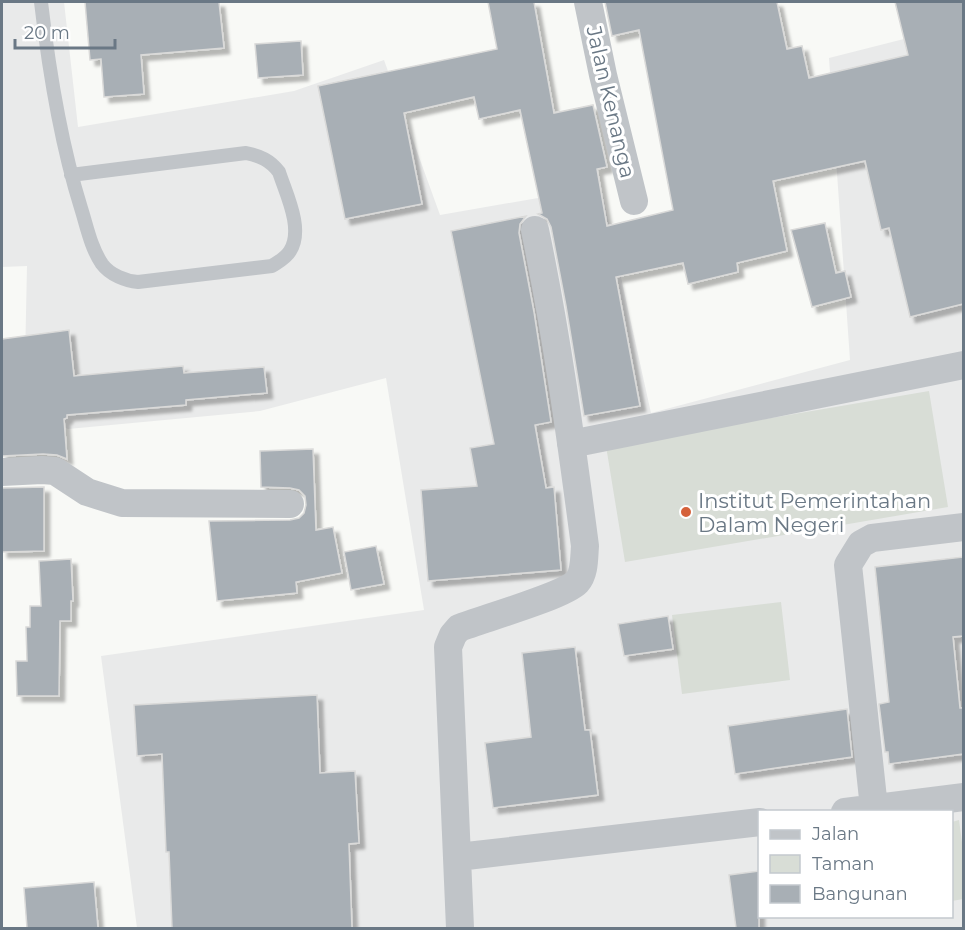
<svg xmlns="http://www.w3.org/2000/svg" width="965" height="930" viewBox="0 0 965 930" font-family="Montserrat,sans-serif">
<defs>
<filter id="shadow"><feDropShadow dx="5.5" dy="5.5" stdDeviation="1.5" flood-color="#0004"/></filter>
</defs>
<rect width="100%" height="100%" fill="#f8f9f6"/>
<path fill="#e9eaea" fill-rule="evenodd" d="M2,2H64L78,127L294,91L384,60L440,215L601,187L651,413L850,360L829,58L963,24V928H137L101,656L424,610L386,378L260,411L68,429L24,408L27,266L2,267ZM760,812H952V916H760Z"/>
<path fill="#d8ddd6" d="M929,391L948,507L625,562L606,446Z
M781,602L790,680L682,694L672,615Z
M959,820L963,850V899L952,901V822Z"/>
<path fill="#a8afb5" stroke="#dadad9" stroke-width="1.5" filter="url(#shadow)" d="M85,2H219L224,48L141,55L144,94L104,97L101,59L90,60Z
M488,2H534L554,113L593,105L607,167L597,169L607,226L673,210L639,30L612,36L605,2H777L787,49L802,46L809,78L908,55L895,2H963V304L910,317L889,228L881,230L865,161L773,181L787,251L737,263L738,272L688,284L683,263L616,277L640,406L584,416L566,306L551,227L547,219L538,214L542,213L520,110L479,119L474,97L404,113L422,204L345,219L318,86L497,49Z
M301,41L303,75L258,78L255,44Z
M526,216L520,224L519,233L534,312L551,422L535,425L546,488L554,487L561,570L428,581L421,490L477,486L470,448L494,444L451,231Z
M825,223L836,273L845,271L851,297L812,307L791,230Z
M69,330L74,376L183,366L184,373L264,367L267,393L186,400V405L67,415V418L64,419L67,459L57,455L43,454L2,456V339Z
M313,449L316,530L333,527L342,573L296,582L297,593L217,601L209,521L290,520L299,518L304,513L306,505L305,496L299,490L290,488L261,487L260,451Z
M44,487V551L2,552V488Z
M376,546L384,584L351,590L344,552Z
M963,557V636L953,637L960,708H963V754L889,764L888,752H885L879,704L889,702L875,567Z
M71,559L73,601H71V621H60L59,696H17L16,661H27L26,627H30V606H41L39,561Z
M668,616L673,649L624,656L618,624Z
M575,647L585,730H590L598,795L493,808L485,743L531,737L522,653Z
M317,695L320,773L355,771L359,843L349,844L352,928H172L169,852H166L162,754L137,756L134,705Z
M847,709L852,757L735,774L728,726Z
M759,871V928H736L729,875Z
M94,882L98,928H27L24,888Z"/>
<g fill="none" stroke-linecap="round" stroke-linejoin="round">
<path stroke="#c0c4c8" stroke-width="14" d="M41,2C49,71 60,141 81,208C87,227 91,248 102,264C110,275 126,281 138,282L272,266C278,262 286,258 290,251C304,229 286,194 279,172C270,160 260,156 246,153L71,175"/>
<path stroke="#c0c4c8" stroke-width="28" d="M588,2L603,75L634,201
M571,444L964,365
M2,472L42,470L55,471L87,492L122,503L290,504
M874,808L848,565L861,544L872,538L964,527
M845,812L964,797
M458,857L760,822
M460,928L448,647L453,635L459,628C482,619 564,596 577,582C585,573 584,557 585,546C571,440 557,335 535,230"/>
</g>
<circle fill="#d5613a" stroke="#fff" stroke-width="2" cx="686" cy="512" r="6"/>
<g text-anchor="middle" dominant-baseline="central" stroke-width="6" stroke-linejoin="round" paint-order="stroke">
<g font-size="21" fill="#6a7885" stroke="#fff">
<text transform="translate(611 102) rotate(77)">Jalan Kenanga</text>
</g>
<g font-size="21" fill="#6a7885" stroke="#fff" text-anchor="start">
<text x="698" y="500">Institut Pemerintahan<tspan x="698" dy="24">Dalam Negeri</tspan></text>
</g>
</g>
<rect width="965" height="930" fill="none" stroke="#6a7885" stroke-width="6"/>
<rect x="758" y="810" width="195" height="108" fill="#ffffff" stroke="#c3c9ce" stroke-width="1.5"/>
<rect x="770" y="830" width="30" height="9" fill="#c0c4c8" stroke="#c3c9ce" stroke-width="1.5"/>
<text x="812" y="840" font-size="18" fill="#6a7885">Jalan</text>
<rect x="770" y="855" width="30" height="18" fill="#d8ddd6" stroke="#c3c9ce" stroke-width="1.5"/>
<text x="812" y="870" font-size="18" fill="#6a7885">Taman</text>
<rect x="770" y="885" width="30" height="18" fill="#a8afb5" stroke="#c3c9ce" stroke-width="1.5"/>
<text x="812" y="900" font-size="18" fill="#6a7885">Bangunan</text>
<path d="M15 39v9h100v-9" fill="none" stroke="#6a7885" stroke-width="3"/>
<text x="24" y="39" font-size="18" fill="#6a7885" stroke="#ffffff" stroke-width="4.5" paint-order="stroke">20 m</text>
</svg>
